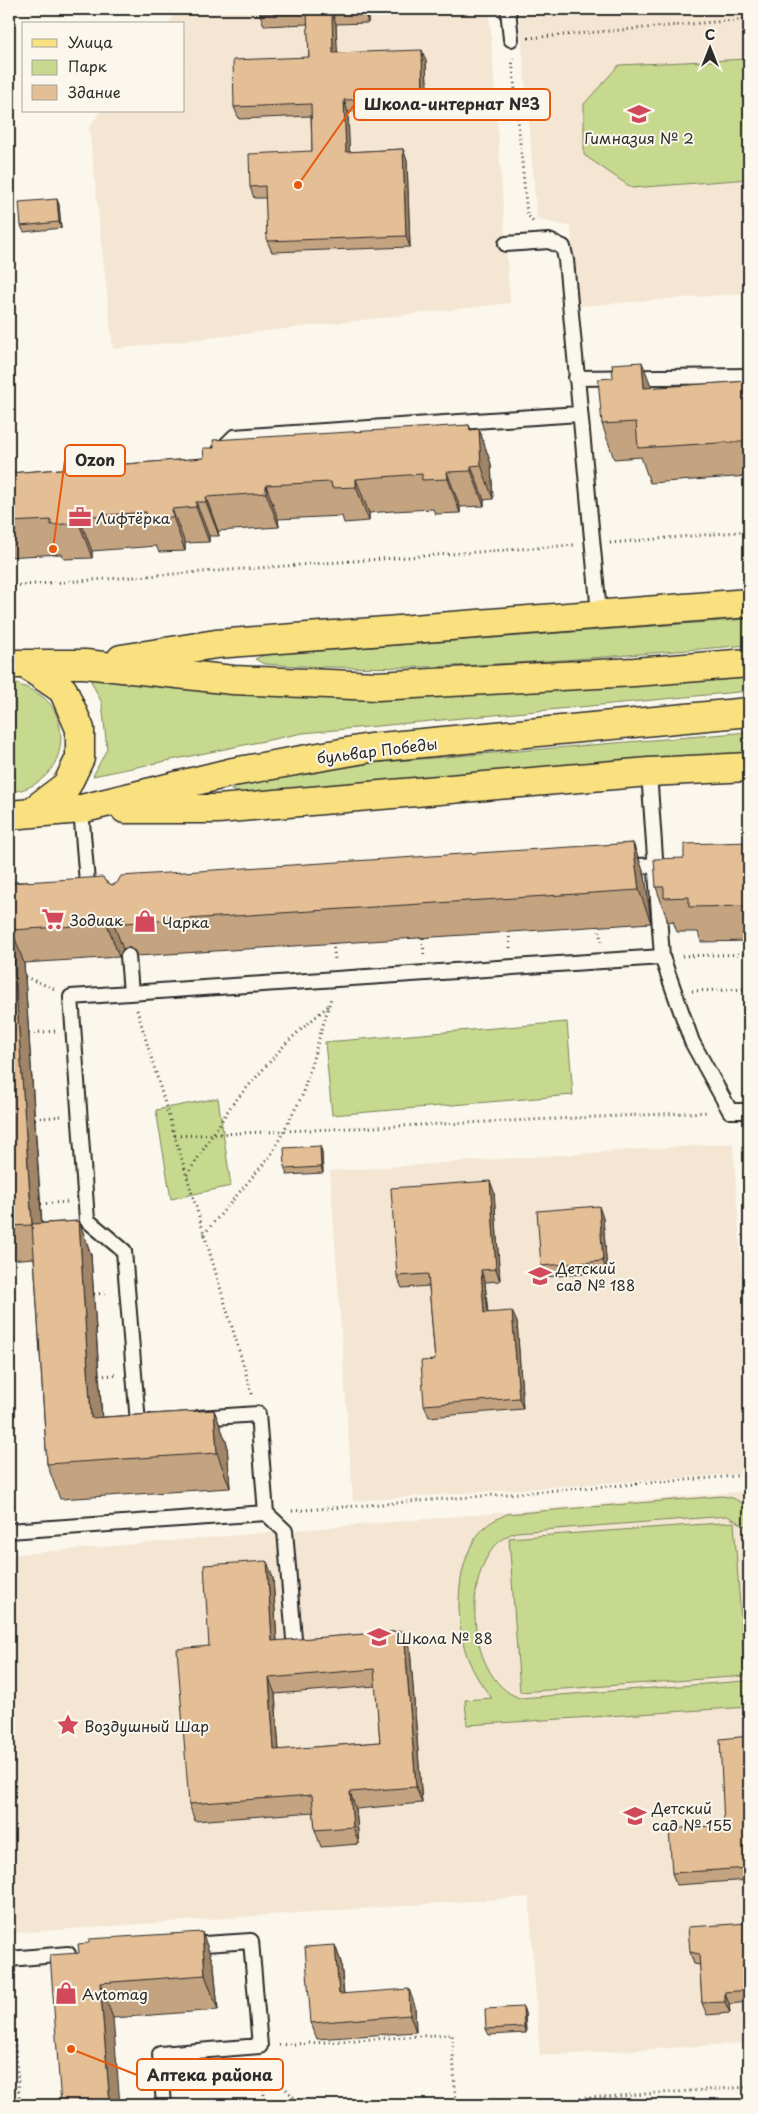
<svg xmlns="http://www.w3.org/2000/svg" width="758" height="2114" viewBox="0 0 758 2114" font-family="'Playpen Sans',sans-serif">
<rect width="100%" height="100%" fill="#fbf7ec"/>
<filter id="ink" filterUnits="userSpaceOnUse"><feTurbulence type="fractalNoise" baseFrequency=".02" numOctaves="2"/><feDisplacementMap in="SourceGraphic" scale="10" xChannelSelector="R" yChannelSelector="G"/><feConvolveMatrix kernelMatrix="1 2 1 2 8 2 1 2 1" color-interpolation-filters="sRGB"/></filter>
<g filter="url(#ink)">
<path fill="#f4e6d2" d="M179,9H489L510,303L113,349L89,127L101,111H184V24H167Z
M519,9H749V293L577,306L571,227L537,219Z
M733,1143L749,1381V1473L353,1501L330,1171Z
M749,1491V2043L540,2056L529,1897L13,1933L9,1885V1555Z"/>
<path fill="#c7d98e" stroke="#79825c" d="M749,59V179L632,188L584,155V104L619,65Z
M749,619V645C587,658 426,675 264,664L255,659L265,655Z
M749,677V691L303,733L93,776L107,749L102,703L90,679L300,696L387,699Z
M9,681C25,687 45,693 54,710C73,747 51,789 9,792Z
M749,732V754L241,793L231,790L241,784L372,763Z
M567,1022L573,1095L332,1115L325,1042Z
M218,1098L231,1186L171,1199L156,1110Z
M722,1496L733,1498L749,1507V1528L727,1516L516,1532C457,1551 464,1680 520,1698L745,1681L749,1679V1707L467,1725L465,1700L492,1698C481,1685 473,1672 467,1656C454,1620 455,1556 484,1528C491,1521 499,1518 507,1514Z
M734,1522L745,1676L520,1692L509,1538Z"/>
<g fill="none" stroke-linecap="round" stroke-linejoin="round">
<defs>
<path id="service" d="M508,9L511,39
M506,244L549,241L563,247L566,260L599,613
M576,378L749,376
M219,452L234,437L579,414
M649,772L662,957L692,1042L730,1111H749
M81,809L88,895
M624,867L655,865
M128,956L131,993
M149,1422L138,1423L124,1251L87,1220L71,997L662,957
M266,1513L285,1531L294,1639
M9,1531L266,1513L258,1414L198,1418
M9,1959L68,1954
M164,2105L160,2054L260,2046L251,1941L189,1945"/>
<path id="primary" d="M121,659L216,644L749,603
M9,664H85L233,680L377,686L634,672L749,663
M25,664L63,690L80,729V758L67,785L30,813
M125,809H218L649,772L749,767
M9,815L81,809L233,772L370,748L749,712"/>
</defs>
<use href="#service" stroke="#2b2b2b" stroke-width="18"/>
<use href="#primary" stroke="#2b2b2b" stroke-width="31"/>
<path stroke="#2b2b2b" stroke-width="3" stroke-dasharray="1 4" stroke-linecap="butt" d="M528,38L749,19
M512,58L527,214L534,223
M610,543L749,531
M9,586L574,545
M599,926L601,943
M509,932L510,949
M423,938L424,955
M333,943L335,960
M682,956L749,954
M25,977L55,989
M692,991L749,989
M137,1010L253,1397
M29,1033L56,1031
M35,1119L61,1116
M175,1136L709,1112
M187,1175L231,1106L287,1042L328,1006
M41,1204L67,1202
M204,1234L271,1155L302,1096L331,998
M94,1294L108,1293
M99,1376L116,1375
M292,1511L749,1475
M9,1976L20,2105
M279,2045L452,2034L456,2105
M261,2064L265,2105
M262,2064L301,2105
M485,2105L749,2087"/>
<use href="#service" stroke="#fbf7ec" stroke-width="14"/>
<use href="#primary" stroke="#fae180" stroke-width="28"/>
</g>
<path fill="#c4a380" stroke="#2b2b2b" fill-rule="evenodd" d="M368,9V23L336,24L337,53L426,61L428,109L348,112L349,152L403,149L407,161L410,247L272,252L267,241L266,198H254L250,187L312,151L311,116L239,119L234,107L309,57L308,24L264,26L260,14Z
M57,199L59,205L61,228L24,232L21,226Z
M749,381V476L650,483L641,457L614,459L602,424L652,388Z
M469,425L471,430L479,429L491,464L493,499L484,500V506L460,507V513L435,514L433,509L393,511L369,513V521L344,523L342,516L278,519L279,527L218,531L219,536H209V542L185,543V551L159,552L156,546L92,551V558L64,559L62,554L23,556L9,557V473L204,458Z
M749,842V941L701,942L698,932H677L673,921L668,922L656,887L684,858Z
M633,843L645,876L651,923L137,956L135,951L128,947L123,949L119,957L24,963L42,1223L79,1221L91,1255L102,1417L214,1410L227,1444L230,1488L60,1499L47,1464L34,1258L9,1260V872L13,882L105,881L112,885Z
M320,1146L322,1152L323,1173L287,1175L285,1169Z
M490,1181L494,1192L500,1281L485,1282L488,1313L517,1322L523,1409L429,1417L424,1405L435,1360L429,1286L402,1288L397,1276Z
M603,1218L607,1272L545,1277L541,1266Z
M273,1578L277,1641L404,1631L410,1648L422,1803L356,1809L359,1844L321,1847L315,1830L314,1812L195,1821L189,1804L209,1646ZM376,1686L380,1742L279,1750L275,1694Z
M749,1736V1880L676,1885L672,1873L724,1825Z
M749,1923V2002L729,2004L730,2013L707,2015L702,2003L700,1965L694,1964L690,1952Z
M202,1932L214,1966L218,2010L113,2018L79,1953Z
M335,1945L341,1962L344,1994L415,2006L416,2032L317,2039L311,2023Z
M523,2007L525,2013L526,2033L489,2035L486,2029Z"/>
<path fill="#a08568" stroke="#2b2b2b" d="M364,9H368V23L364,11Z
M332,12L336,24L338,64L333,53Z
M422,50L426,61L428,109L423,97Z
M344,100L348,112L350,164L346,152Z
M403,149L407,161L410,247L406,236Z
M57,199L59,205L61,228L59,222Z
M642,362L655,396L644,388Z
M469,425L480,455L479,429L491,464L493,499L481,465L470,430Z
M471,466L484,500V506L471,471Z
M447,472L460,507V513L448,479Z
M356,479L369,513V521L356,487Z
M266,485L278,519L279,527L266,493Z
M206,497L218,531L219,536L206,502Z
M196,502L209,536V542L196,507Z
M172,509L185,543V551L173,517Z
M79,517L92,551V558L79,523Z
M633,843L645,876L651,923L639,890Z
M111,916L123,949L119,957L107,924Z
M12,930L24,963L44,1258L32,1225Z
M320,1146L322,1152L323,1173L321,1167Z
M490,1181L494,1192L500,1281L496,1269Z
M599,1206L603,1218L607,1272L603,1261Z
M79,1221L91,1255L104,1452L91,1418Z
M481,1270L485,1282L488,1324L484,1313Z
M512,1311L517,1322L523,1409L519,1398Z
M214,1410L227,1444L230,1488L217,1453Z
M267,1561L273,1578L278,1658L272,1641Z
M404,1631L410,1648L422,1803L416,1787Z
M269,1678L275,1694L280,1767L274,1750Z
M350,1792L356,1809L359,1844L353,1827Z
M202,1932L214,1966L218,2010L205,1975Z
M335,1945L341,1962L345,2011L339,1994Z
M100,1983L113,2018L120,2105H110Z
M409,1989L415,2006L416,2032L410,2015Z
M725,1992L729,2004L730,2013L725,2002Z
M523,2007L525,2013L526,2033L524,2027Z"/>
<path fill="#e4be95" stroke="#2b2b2b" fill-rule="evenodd" d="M259,9H364V11L332,12L333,53L422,50L423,97L344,100L346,152L403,149L406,236L267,241L265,186L250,187L249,154L312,151L311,104L234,107L233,60L309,57L307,13L260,14Z
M57,199L59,222L21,226L19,202Z
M642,362L644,388L749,381V441L638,448L636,422L602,424L598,379L613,378L612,364Z
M469,425L470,430L479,429L481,465L471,466V471L447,472L448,479L422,480V474L381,477L356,479V487L332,488L331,482L266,485V493L206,497V502H196V507L172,509L173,517L146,518V512L79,517V523L51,525V520L9,522V473L204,458L203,448H214L213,440Z
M749,842V906L689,907V897L664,898V887H656L654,859L684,858V844Z
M633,843L639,890L125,923L123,918L116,914L111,916L107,924L12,930L32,1225L9,1226V883L103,877L105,881L112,885L117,883L121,876Z
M320,1146L321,1167L285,1169L284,1148Z
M490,1181L496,1269L481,1270L484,1313L512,1311L519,1398L424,1405L421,1361L435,1360L428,1274L397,1276L391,1188Z
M599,1206L603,1261L541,1266L537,1211Z
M79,1221L91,1418L214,1410L217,1453L47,1464L32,1224Z
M267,1561L272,1641L404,1631L416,1787L350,1792L353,1827L315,1830L312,1795L189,1804L177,1649L209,1646L204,1565ZM374,1669L380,1742L274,1750L269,1678Z
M749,1736V1868L672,1873L669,1829L724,1825L720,1739Z
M749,1923V1990L725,1992V2002L702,2003L699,1954L690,1952L688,1927Z
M202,1932L205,1975L100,1983L110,2105H61L50,1955L79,1953L78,1944L89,1943V1939Z
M335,1945L339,1994L409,1989L410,2015L311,2023L305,1947Z
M523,2007L524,2027L486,2029L485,2009Z"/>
</g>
<defs>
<symbol id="school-bare" viewBox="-9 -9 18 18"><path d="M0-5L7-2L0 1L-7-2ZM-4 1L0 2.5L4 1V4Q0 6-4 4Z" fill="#d1495b" stroke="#fbf7ec" stroke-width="2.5" paint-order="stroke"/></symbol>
<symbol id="office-bare" viewBox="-9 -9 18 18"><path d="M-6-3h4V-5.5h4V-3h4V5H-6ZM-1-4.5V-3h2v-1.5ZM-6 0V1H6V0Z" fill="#d1495b" stroke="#fbf7ec" stroke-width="2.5" paint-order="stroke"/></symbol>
<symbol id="supermarket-bare" viewBox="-9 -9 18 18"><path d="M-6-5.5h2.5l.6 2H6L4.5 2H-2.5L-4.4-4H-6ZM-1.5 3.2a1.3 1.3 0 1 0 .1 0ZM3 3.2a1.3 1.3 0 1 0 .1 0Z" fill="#d1495b" stroke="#fbf7ec" stroke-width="2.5" paint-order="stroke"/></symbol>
<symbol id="shop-bare" viewBox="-9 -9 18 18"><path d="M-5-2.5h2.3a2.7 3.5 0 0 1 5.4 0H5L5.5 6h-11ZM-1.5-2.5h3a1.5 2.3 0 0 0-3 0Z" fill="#d1495b" stroke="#fbf7ec" stroke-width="2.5" paint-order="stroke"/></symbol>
<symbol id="sight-bare" viewBox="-9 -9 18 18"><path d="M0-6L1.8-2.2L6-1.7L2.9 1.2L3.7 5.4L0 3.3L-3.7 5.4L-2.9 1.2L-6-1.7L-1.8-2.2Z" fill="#d1495b" stroke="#fbf7ec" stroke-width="2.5" paint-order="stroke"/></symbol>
</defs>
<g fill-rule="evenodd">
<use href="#school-bare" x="623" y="98" width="32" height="32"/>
<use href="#office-bare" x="64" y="501" width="32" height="32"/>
<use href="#supermarket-bare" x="37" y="903" width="32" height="32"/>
<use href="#shop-bare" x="129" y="905" width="32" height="32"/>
<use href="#school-bare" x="524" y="1260" width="32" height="32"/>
<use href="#school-bare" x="363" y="1621" width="32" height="32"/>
<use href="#sight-bare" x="52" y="1709" width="32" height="32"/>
<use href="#school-bare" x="619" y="1800" width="32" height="32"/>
<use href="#shop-bare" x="50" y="1977" width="32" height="32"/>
</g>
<g text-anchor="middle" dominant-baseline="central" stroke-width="4" stroke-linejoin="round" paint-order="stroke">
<g font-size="15" fill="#2b2b2b" stroke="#fbf7ec" text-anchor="start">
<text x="639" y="137" text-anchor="middle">Гимназия № 2</text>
<text x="96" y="517">Лифтёрка</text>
<text x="70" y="919">Зодиак</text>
<text x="162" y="921">Чарка</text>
<text x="556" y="1267">Детский<tspan x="556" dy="17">сад № 188</tspan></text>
<text x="396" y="1637">Школа № 88</text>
<text x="84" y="1725">Воздушный Шар</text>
<text x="652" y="1807">Детский<tspan x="652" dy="17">сад № 155</tspan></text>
<text x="82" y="1993">Avtomag</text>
</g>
<g font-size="15" fill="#2b2b2b" stroke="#fbf7ec">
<text transform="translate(377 750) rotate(-7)">бульвар Победы</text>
</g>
</g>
<path fill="none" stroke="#e8590c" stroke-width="2" d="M298 185L354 105M53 549L65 460M71 2049L137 2075"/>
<g fill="#e8590c" stroke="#fbf7ec" stroke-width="2">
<circle cx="298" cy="185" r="5"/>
<circle cx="53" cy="549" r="5"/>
<circle cx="71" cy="2049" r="5"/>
</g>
<g fill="#fbf7ec" stroke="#e8590c" stroke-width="2">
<rect x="354" y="89" width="196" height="31" rx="5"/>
<rect x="65" y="445" width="60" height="31" rx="5"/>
<rect x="137" y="2059" width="146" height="31" rx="5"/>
</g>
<g font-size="16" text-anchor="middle" font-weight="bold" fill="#2b2b2b">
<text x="452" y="110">Школа-интернат №3</text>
<text x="95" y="466">Ozon</text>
<text x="210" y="2081">Аптека района</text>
</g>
<rect width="758" height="2114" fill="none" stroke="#fbf7ec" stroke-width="30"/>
<rect x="15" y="15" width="728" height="2084" fill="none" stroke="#2b2b2b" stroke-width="2" filter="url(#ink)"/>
<rect x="22" y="22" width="162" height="90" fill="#fbf7ec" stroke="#a8a59f"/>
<rect x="32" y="39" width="25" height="8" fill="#fae180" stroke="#a8a59f"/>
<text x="68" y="48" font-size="15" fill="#2b2b2b">Улица</text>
<rect x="32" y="60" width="25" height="15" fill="#c7d98e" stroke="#a8a59f"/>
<text x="68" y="72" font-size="15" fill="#2b2b2b">Парк</text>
<rect x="32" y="85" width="25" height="15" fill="#e4be95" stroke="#a8a59f"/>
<text x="68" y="98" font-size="15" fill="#2b2b2b">Здание</text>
<g transform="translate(710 48)" stroke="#fbf7ec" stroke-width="4" paint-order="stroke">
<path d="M0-4L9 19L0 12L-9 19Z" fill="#2b2b2b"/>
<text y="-8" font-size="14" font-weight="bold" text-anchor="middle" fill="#2b2b2b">С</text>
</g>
</svg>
